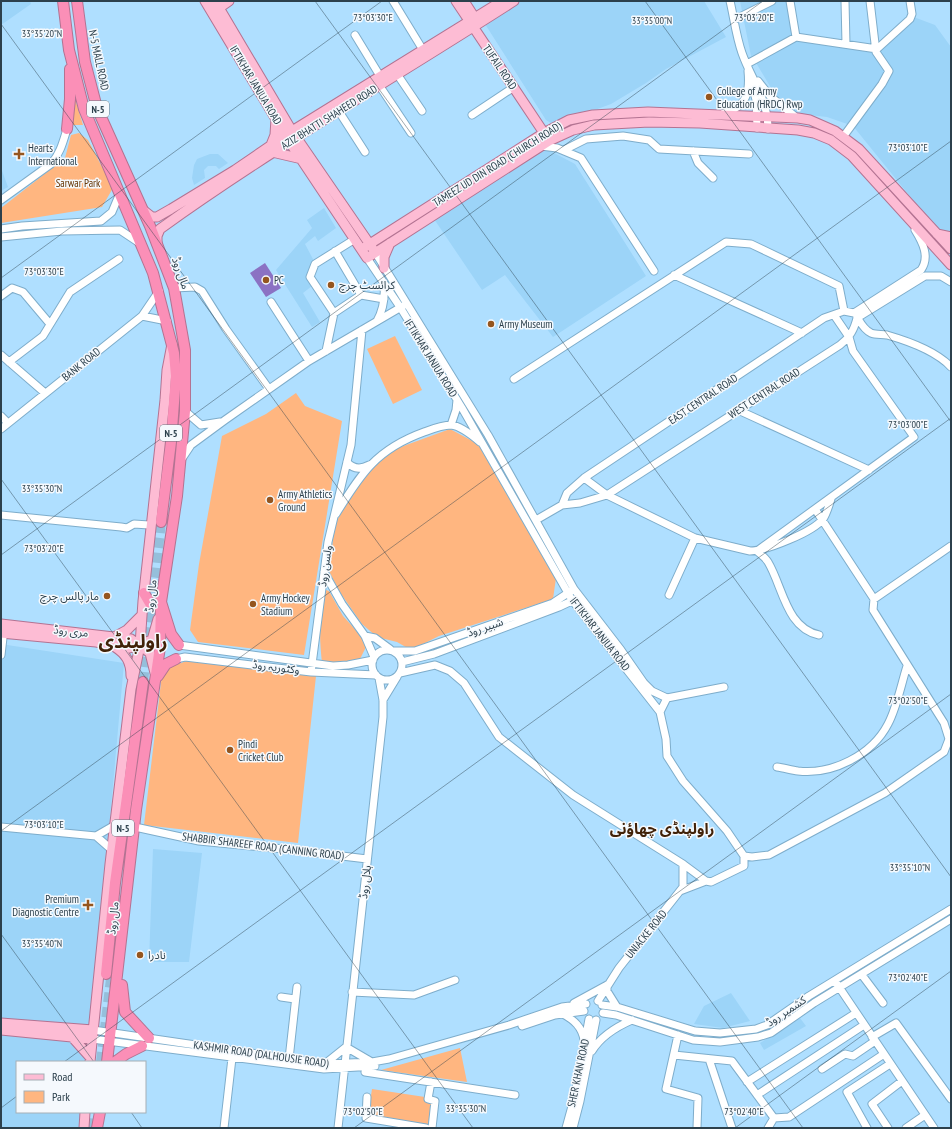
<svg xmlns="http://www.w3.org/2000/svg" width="952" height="1129" viewBox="0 0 952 1129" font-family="'PT Sans Narrow','Noto Sans Arabic',sans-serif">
<rect width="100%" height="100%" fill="#afdfff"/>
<path fill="#9cd4f8" d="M1,1H30L31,4L1,25Z
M520,1H704L726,37L666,69L646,83L611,104L554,125L546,120L485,24Z
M740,1H790L796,37L881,45L892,30L911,16L935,25L951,47V247L853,126L827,117L800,114L781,105L755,61L786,41L751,56Z
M541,146L575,164L646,276L553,337L505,275L482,290L432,216Z
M210,154H218L228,163L219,169L216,166H208L204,170L205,178L194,185L192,178L194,165L197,159Z
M1,168L8,187L1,191Z
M324,208L336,228L318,241L315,236L305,244L314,261L307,278L312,286L303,293L320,322L312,327L276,270L312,228L307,220Z
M1,644L124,663L88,1062H17V1112H84L82,1128H1Z
M153,849L202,853L189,962H149Z
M731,993L750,1021L723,1028L694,1024L704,1006Z
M800,1018L806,1026L764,1050L760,1043Z"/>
<path fill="#ffb680" d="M75,99L83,125H72Z
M79,133L88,140L113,188L102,207L1,223V208L65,158L71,135Z
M395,336L422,390L393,404L367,349Z
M296,393L305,406L342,421L304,655L198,642L190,630L199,564L222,436L266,414Z
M450,429L478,444L556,578L553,599L439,636L411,650L397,642L377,637L362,624L339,591L329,571L335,524L351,496L376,464L398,448Z
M326,590L329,591L343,616L364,639L367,645L359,661L349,664L322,663C319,635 319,618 326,590Z
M189,660L316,676L298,843L144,825L162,674L173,666Z
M460,1048L467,1082L381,1070Z
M372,1089L425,1097V1102L432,1103L428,1125L368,1115Z"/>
<path fill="#8b72c3" d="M265,263L281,288L266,297L250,273Z"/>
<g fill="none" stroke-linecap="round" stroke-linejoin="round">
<path stroke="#95bfdb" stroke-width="10" stroke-dasharray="10 5" stroke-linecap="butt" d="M143,682L161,522
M101,1062L116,937
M88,1128L90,1112"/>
<defs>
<path id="minor" d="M393,1L423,50
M730,1C734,18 736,36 742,53C751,79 768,99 768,129
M790,1L796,37
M845,1L846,44
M734,20L772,1
M355,35L380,76
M747,64L796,37L877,49L910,19L912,14L910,1
M397,74L422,111
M751,80L756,100L757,128
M758,81L770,96L797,118
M379,85L411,133
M338,110L365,152
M724,113C747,107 750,92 748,71
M472,115L514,87
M843,137L882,84L889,71L876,52L870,1
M541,146L557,148L581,158L654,271
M564,150L586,139L623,136L649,140L659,149L749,154
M693,151L698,163L713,178
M1,200L51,164C60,154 63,142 67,129
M1,229L22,226L101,221L112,212L120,193
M1,237L62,231L120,230L138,242
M335,251L361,295
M375,252L488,435L574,589L621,650L644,683L652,691L667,698
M367,258L400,307L462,408L572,600L660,712L666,739L667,756L683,781L727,831L744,856V866L711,882L706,881L683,864L573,795L499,737L464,683L450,671L435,665L400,673
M674,275L802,333
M174,288L195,287L202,291L226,329L269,389
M1,296L12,288L23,292L50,324
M271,302L309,361
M334,313L310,277L315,264L355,239
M854,313L921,270C930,257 923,243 915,230
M142,316L167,321
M857,317C860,322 864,330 871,333C876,335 882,334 887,335C908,341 936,351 951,367
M857,318L925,276H941L951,282
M377,321C383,310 385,297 384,285
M326,351L334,313L361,295L384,299
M1,355L45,393
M9,362L43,336L70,292L119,259
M514,379L726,242L751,244L839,286L844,311
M738,410L869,470
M185,411L201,425L220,422
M1,416L8,423
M451,425L456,410L457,400
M1,429L142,316L159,291
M181,460L191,445L225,420L309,361L403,306
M347,462C353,469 360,470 369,465
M584,478L607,495L695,538L750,551C766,551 813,532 823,519C827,513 829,505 831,499
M562,505L567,493L584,478L824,318L844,311L854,313
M815,509L874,599
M336,514C361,473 377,449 424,432C432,429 442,425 451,425C461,426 473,436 480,442
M1,515L121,527L127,528L134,524L149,525
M536,520L562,505L580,503L607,495L840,345C850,337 854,330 857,318
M757,551L914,437L853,351L849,337L834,315
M757,551C760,554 765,557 768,562C783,587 786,628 819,635
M324,572L342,604L365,636L374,657
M669,595L695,538
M365,636L375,638L390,649
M179,645L333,666L348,665L373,660
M372 665a15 15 0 1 1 30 0a15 15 0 1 1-30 0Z
M393,651H415L553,603L571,591
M1,655L4,629
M176,659L185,657L311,672L376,675
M402,662L434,654L559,607L576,599
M311,672L328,542L351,445L362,330
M383,700L397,677
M660,712L667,698L724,687
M777,767C784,768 791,770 798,771C832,775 872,755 888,724C897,707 901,685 907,666
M1,827L96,836L115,825
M135,827L199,841L284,849L367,859
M96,836L112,850
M744,856L752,857L769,855L885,793L944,752L949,739L944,723L873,610L874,599L951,546
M680,891L706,881
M862,975L883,1003
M837,984L934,1128
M607,985V991L617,1007
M352,992L414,995L455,980
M281,997L295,999
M598,1001L619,968L683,887V864
M574,1003L607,985
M602,1005L617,1007L695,1031L720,1033L756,1029L767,1025L809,996L951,909
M603,1013L616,1015L693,1040L720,1042L758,1037L771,1033L814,1003L951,919
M563,1014C574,1020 582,1027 584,1040
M522,1026L555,1015L584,1011
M93,1030L326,1064L372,1062L389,1059L509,1025L562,1007L586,1004
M678,1035L666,1089L698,1098L697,1128
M872,1037L896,1023L951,1099
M92,1039L324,1069L375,1066
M592,1051C601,1036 616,1027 632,1020
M674,1055L732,1061L774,1118L768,1128
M289,1059L297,987
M709,1059L732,1128
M326,1063L346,1047L370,1061
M822,1069L845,1054L853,1056L875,1041
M365,1072L515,1095
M431,1082L428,1099L435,1101L432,1128
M747,1082L856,1013
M757,1095L864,1025
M367,1097L366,1118L426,1128
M774,1118L789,1117L884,1054
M224,1128L232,1058
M338,1128L383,717V700L379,678
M566,1128L574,1099L589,1019
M573,1128L580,1101L596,1020
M867,1128L847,1092L890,1064
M888,1128L872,1104L902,1081
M906,1128L925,1115"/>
<path id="major" d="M205,1L289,141L367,258L549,141L573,130L594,125L649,122L700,123L798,130L814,133L831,140L852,156L951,265
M215,1L292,131L373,249
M456,1L544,133L550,135
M464,1L478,23
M219,8L229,1
M271,145L275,135L276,118
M272,152L302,159
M143,210L152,217H157L171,209L235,170L292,131L502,1
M937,234L951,237
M157,244V236L160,229C274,147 396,77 514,1
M362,249L544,133L569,120L593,115L648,112L798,118L810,120L835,131L859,149L951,249
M384,268V257L390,243
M1,624L131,639L150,653L155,673
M1,633L96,642L129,648L152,640L158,619
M116,636L127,630L141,616
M115,647C126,654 131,662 131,676
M1,1023L93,1030
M1,1030L92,1039
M73,1038L90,1057
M90,1062L110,864L131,689L140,645L143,601L165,400L167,370L172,344
M84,1128L85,1112"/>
<path id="highway" d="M63,1L69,50L84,109L153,273L174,353L176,376L171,442L161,522
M77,1L85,62L97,108L150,226L174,288L185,350V411L177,496L161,602L160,647L136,810L107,1062
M67,129L70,99V69
M144,593L151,605H155L161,602L171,634L179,645
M158,676L166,664L176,659
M106,974L115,883L143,682
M122,985L125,1012L149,1038
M115,1062L126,1054L142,1046
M97,1128L100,1112"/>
</defs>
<use href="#minor" stroke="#7eadcb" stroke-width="9"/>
<use href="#major" stroke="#b37392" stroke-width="11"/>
<use href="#highway" stroke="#b37392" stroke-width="12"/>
<use href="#minor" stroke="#fff" stroke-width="7"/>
<use href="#major" stroke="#fdbcd4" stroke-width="9"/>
<use href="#highway" stroke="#fb8fb7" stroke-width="10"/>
</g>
<path fill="none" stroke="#2c404c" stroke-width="1" stroke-opacity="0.45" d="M315,1L951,877M645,1L951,422M1,2L2,1M1,24L803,1128M1,278L382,1M1,479L473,1128M1,555L763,1M1,831L951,141M1,934L94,1062M64,1062L951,418M1,1108L17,1096M131,1112L142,1128M354,1128L951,694M735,1128L951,971"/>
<g fill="#95551e" stroke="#f5f9fd" stroke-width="1.5">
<circle cx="709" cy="97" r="4"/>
<path d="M17 148h4v4h4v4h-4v4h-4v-4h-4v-4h4z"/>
<circle cx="266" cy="280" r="4"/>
<circle cx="331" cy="285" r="4"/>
<circle cx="491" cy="324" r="4"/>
<circle cx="270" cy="500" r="4"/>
<circle cx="107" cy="596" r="4"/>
<circle cx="253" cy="604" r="4"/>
<circle cx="230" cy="750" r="4"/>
<path d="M86 899h4v4h4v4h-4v4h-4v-4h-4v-4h4z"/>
<circle cx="140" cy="955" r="4"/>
</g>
<g text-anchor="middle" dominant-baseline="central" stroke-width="3" stroke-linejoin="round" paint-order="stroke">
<g fill="#f5f9fd" stroke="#687881" stroke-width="1">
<rect x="87" y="101" width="22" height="16" rx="3"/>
<rect x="160" y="425" width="22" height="16" rx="3"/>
<rect x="112" y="820" width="22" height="16" rx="3"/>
</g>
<g font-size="10" font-weight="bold" fill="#2c404c">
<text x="98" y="109">N-5</text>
<text x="171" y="433">N-5</text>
<text x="123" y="828">N-5</text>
</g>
<g font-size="11" fill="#2c404c" stroke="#f5f9fd">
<text transform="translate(99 60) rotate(78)">N-5 MALL ROAD</text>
<text transform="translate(500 67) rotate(56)">TUFAIL ROAD</text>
<text transform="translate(256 85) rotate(59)">IFTIKHAR JANJUA ROAD</text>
<text transform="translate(329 117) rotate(-32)">AZIZ BHATTI SHAHEED ROAD</text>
<text transform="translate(497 164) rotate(-32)">TAMEEZ UD DIN ROAD (CHURCH ROAD)</text>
<text transform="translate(181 273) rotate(71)">مال روڈ</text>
<text transform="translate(431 358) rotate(58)">IFTIKHAR JANJUA ROAD</text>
<text transform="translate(81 364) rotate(-39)">BANK ROAD</text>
<text transform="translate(764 393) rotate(-33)">WEST CENTRAL ROAD</text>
<text transform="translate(703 399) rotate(-34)">EAST CENTRAL ROAD</text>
<text transform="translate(325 566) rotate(-82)">ولسن روڈ</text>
<text transform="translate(151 596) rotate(-84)">مال روڈ</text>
<text transform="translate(485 627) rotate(-19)">شبیر روڈ</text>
<text transform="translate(71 631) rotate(6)">مری روڈ</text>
<text transform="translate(600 634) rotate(52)">IFTIKHAR JANJUA ROAD</text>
<text transform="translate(276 667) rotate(7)">وکٹوریہ روڈ</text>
<text transform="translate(263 846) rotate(7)">SHABBIR SHAREEF ROAD (CANNING ROAD)</text>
<text transform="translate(365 882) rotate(-83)">ہلال روڈ</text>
<text transform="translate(113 918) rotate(-84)">مال روڈ</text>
<text transform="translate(646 934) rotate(-51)">UNIACKE ROAD</text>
<text transform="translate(786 1011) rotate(-34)">کشمیر روڈ</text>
<text transform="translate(261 1054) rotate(8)">KASHMIR ROAD (DALHOUSIE ROAD)</text>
<text transform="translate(578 1073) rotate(-78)">SHER KHAN ROAD</text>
</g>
<g font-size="11" fill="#2c404c" stroke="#f5f9fd" text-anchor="start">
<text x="717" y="91">College of Army<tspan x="717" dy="13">Education (HRDC) Rwp</tspan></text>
<text x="28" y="148">Hearts<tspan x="28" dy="13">International</tspan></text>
<text x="274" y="280">PC</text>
<text x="339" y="285">کرائسٹ چرچ</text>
<text x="499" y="324">Army Museum</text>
<text x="278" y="494">Army Athletics<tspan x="278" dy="13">Ground</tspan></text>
<text x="99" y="596" text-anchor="end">مار پالس چرچ</text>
<text x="261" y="598">Army Hockey<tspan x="261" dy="13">Stadium</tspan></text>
<text x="238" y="744">Pindi<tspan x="238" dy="13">Cricket Club</tspan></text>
<text x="79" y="899" text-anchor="end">Premium<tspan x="79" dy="13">Diagnostic Centre</tspan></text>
<text x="148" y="955">نادرا</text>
</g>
<g font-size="11" fill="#643200" stroke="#f5f9fd">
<text x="78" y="183">Sarwar Park</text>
</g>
<g font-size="15" font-weight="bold" fill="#412208" stroke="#f5f9fd">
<text x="662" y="828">راولپنڈی چھاؤنی</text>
</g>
<g font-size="19" font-weight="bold" fill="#412208" stroke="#f5f9fd">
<text x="133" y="641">راولپنڈی</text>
</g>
</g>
<g font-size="10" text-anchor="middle" fill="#2c404c" stroke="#f5f9fd" stroke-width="3" stroke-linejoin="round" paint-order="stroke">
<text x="373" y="21">73°03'30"E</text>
<text x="754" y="21">73°03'20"E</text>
<text x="652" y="24">33°35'00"N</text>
<text x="42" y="37">33°35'20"N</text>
<text x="908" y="151">73°03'10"E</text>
<text x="44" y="275">73°03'30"E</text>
<text x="908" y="428">73°03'00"E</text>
<text x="42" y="492">33°35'30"N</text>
<text x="44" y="552">73°03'20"E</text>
<text x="908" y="704">73°02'50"E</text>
<text x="44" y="828">73°03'10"E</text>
<text x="910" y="871">33°35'10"N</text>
<text x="42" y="947">33°35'40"N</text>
<text x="908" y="981">73°02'40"E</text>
<text x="466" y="1112">33°35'30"N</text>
<text x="363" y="1115">73°02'50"E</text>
<text x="744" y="1115">73°02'40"E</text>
</g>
<rect width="952" height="1129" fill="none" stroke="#2c404c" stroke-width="4"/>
<rect x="16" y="1061" width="130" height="52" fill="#f5f9fd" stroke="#a5afb6"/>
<rect x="24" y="1074" width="20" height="6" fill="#fdbcd4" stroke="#a5afb6"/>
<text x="52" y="1081" font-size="12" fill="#2c404c">Road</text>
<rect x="24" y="1091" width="20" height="12" fill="#ffb680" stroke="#a5afb6"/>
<text x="52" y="1101" font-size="12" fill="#2c404c">Park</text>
</svg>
